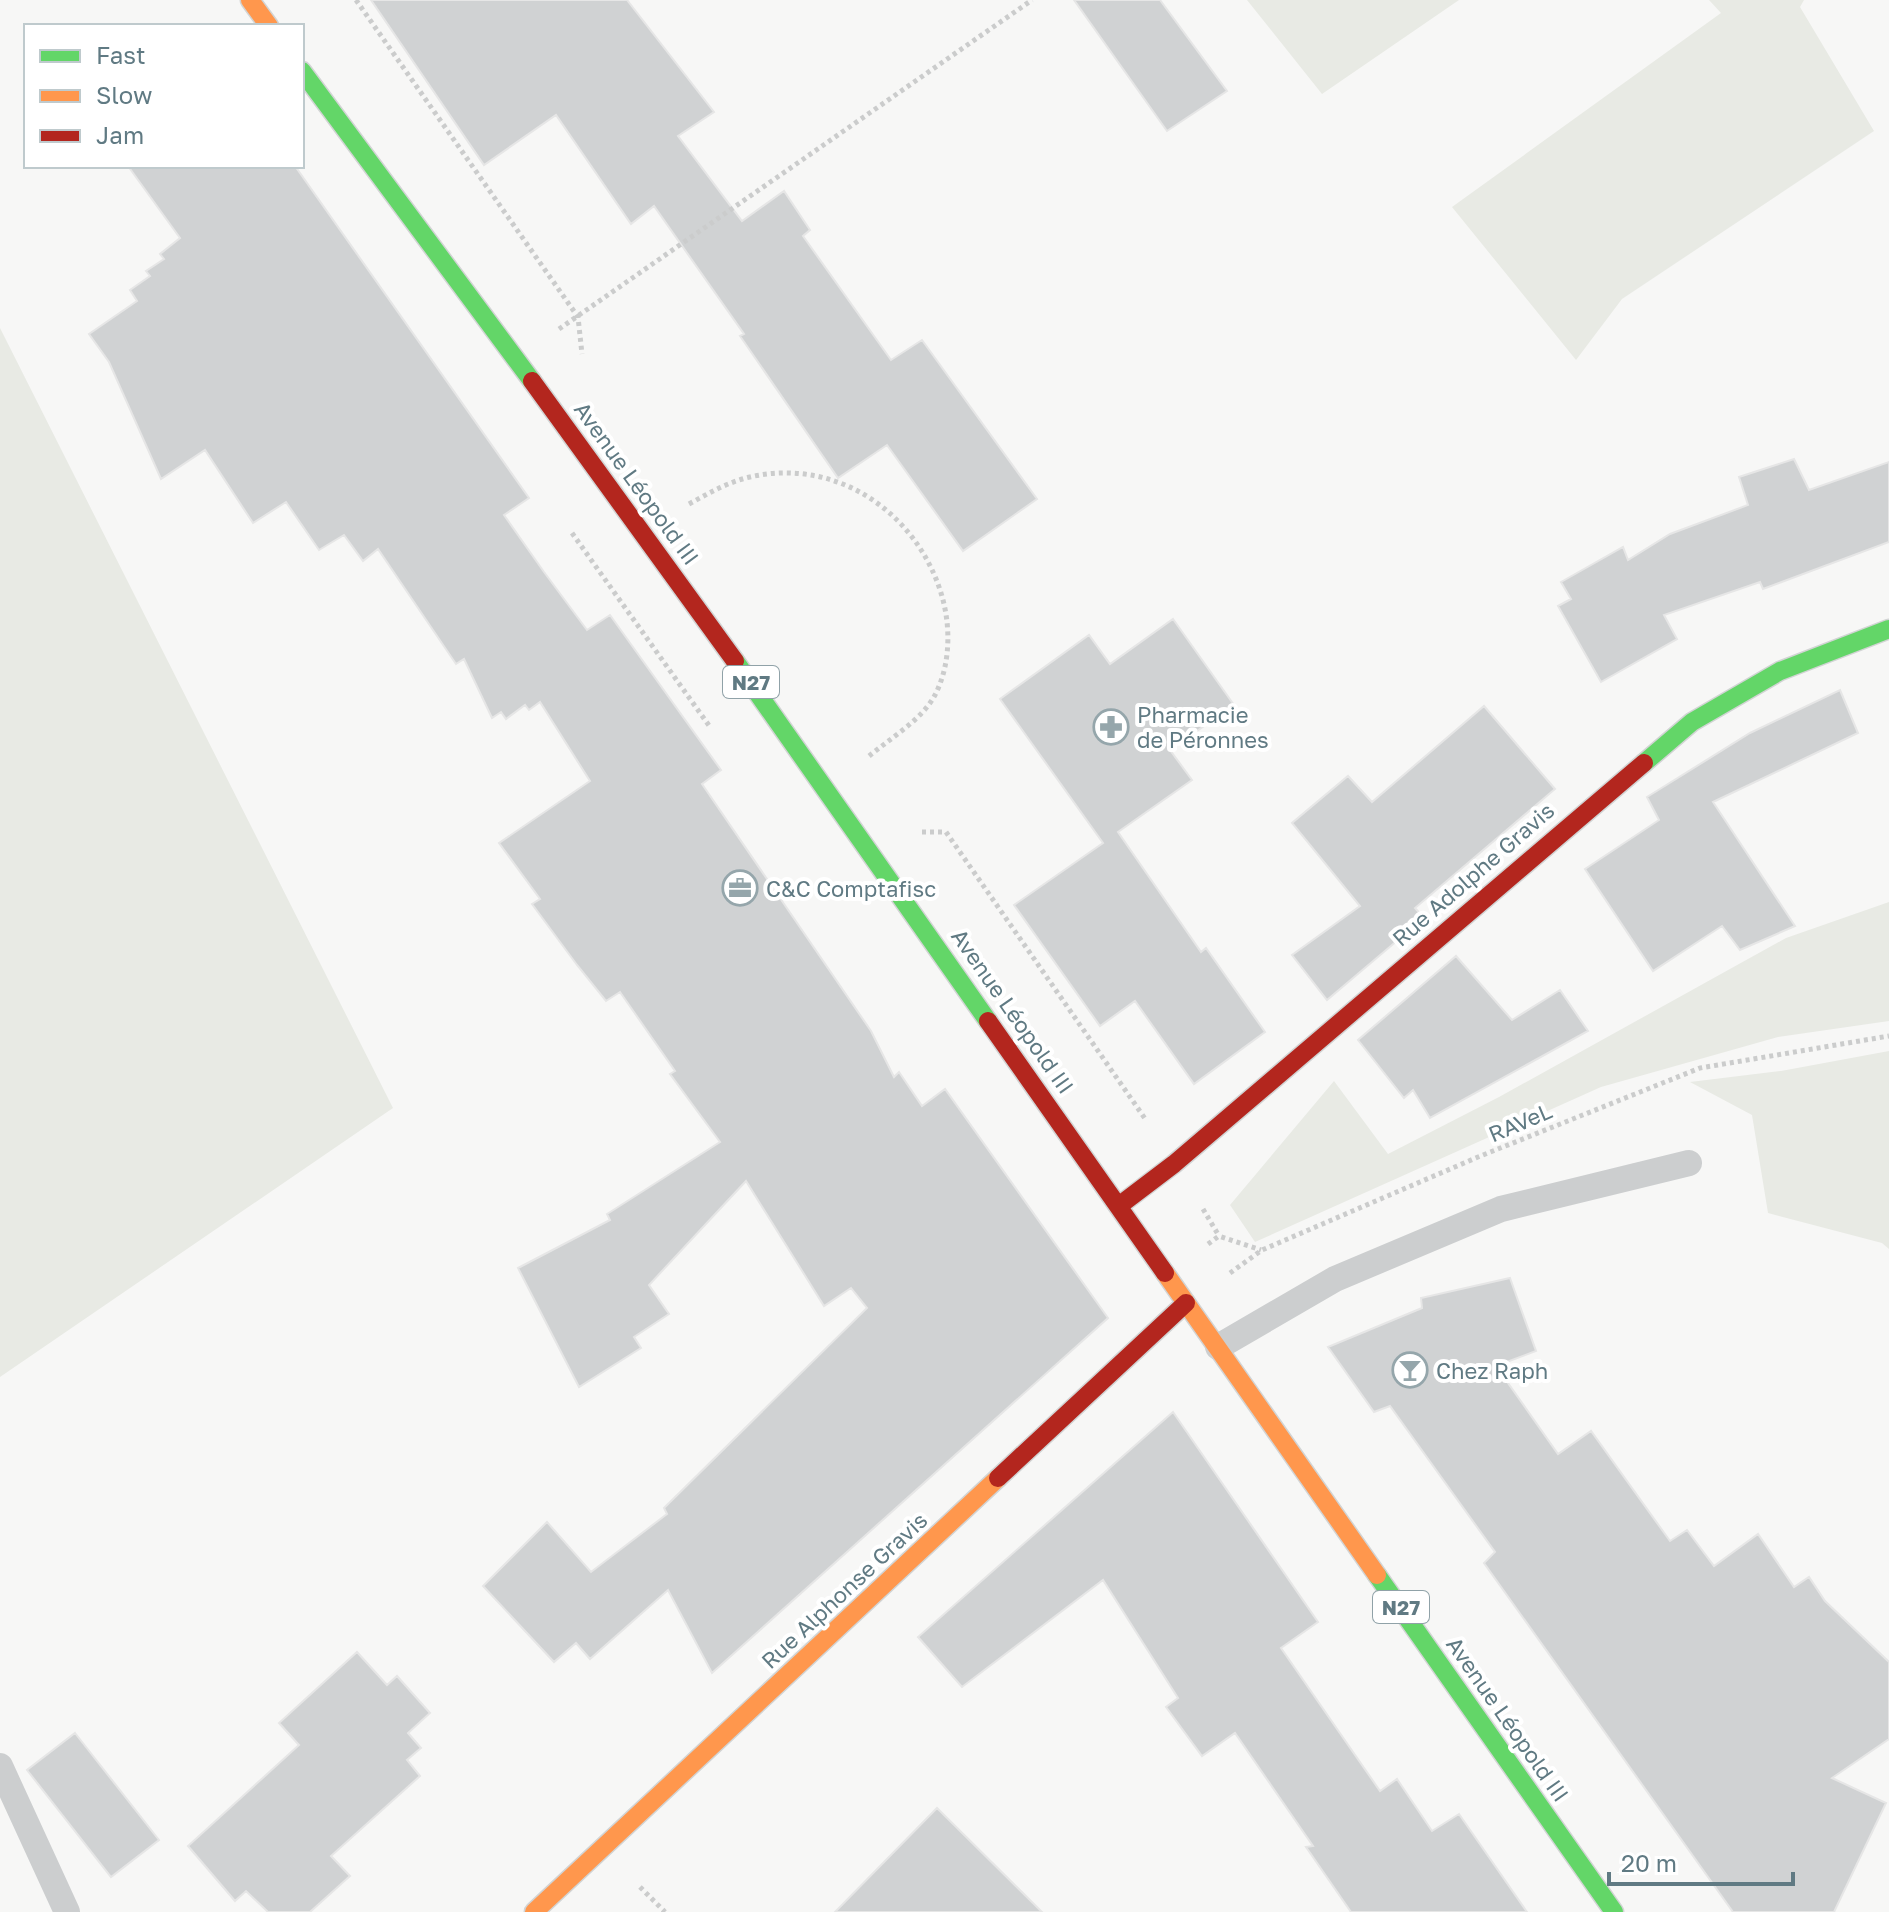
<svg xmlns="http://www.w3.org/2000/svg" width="1889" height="1912" viewBox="0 0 1889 1912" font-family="'Golos Text',sans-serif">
<rect width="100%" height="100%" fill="#f7f7f6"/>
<path fill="#e8eae4" d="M1247,0H1459L1322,94Z
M1709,0H1804L1800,7L1874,131L1622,299L1576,360L1452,207L1721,13Z
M0,328L393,1108L0,1377Z
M1889,902V1021L1778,1037L1601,1087L1255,1242L1230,1205L1334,1081L1388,1154L1499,1097L1786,938Z
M1889,1051V1249L1882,1243L1768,1213L1752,1115L1690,1082L1781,1071Z"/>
<path fill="#d0d2d3" stroke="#e6e6e6" stroke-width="2" d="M371,0H627L714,112L678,136L742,221L784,191L810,230L803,236L891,360L922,340L1037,499L963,551L887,445L838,478L740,336L744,334L654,206L631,224L556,115L484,165Z
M1074,0H1160L1227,91L1167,131Z
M128,166H295L529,498L504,515L544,572L587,630L610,615L721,770L702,784L871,1031L894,1077L899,1072L922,1106L945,1089L1108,1318L712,1673L668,1590L590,1659L576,1643L554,1662L483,1586L547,1522L591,1572L667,1514L664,1508L867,1308L851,1288L824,1306L746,1181L649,1285L669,1314L634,1337L641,1348L579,1387L518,1268L610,1220L607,1214L720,1142L670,1074L675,1071L620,992L606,1001L577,965L532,904L540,899L499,843L590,781L540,702L529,710L525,705L506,719L501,712L492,718L464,659L456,664L378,549L363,561L344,535L319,550L286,502L253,523L205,450L161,479L109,362L89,334L137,301L130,290L150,276L146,271L164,259L160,254L180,238Z
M1794,459L1809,490L1889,462V542L1763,589L1760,582L1664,615L1677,639L1601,682L1558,606L1571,599L1561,582L1623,547L1628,560L1670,534L1748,505L1739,477Z
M1173,619L1234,705L1170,750L1192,780L1118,832L1201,952L1206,948L1265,1032L1194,1084L1135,1001L1100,1026L1014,905L1103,843L1000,699L1089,635L1110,664Z
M1840,690L1858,733L1713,802L1795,926L1740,950L1722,926L1653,971L1585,869L1659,820L1647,797L1750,733Z
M1484,706L1555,789L1415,908L1424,918L1327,1000L1292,955L1360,906L1292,823L1348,776L1372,802Z
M1456,956L1512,1020L1560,990L1588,1031L1430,1118L1413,1090L1404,1098L1358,1040Z
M1510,1278L1536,1351L1496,1366L1558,1454L1591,1431L1670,1541L1687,1530L1714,1566L1758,1534L1794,1587L1809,1577L1825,1601L1889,1662V1739L1832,1778L1886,1803L1834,1912H1733L1484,1563L1495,1552L1390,1406L1374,1412L1328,1347L1422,1308L1421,1298Z
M1173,1412L1318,1622L1281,1648L1380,1791L1397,1779L1432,1831L1459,1814L1527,1912H1351L1306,1847L1313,1846L1235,1733L1202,1756L1166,1707L1178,1698L1103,1580L962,1687L918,1637Z
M357,1652L387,1685L397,1676L430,1713L408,1733L421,1748L407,1760L420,1776L331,1856L350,1876L310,1912H268L246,1891L235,1901L188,1846L299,1745L279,1723Z
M75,1733L159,1840L111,1877L27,1770Z
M937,1808L1042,1912H835Z"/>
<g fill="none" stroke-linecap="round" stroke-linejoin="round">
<defs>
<path id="fast" d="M302,71L532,381
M735,661L988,1021
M1644,763L1692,722L1780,671L1889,629
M1377,1575L1614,1912"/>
<path id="slow" d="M250,0L269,26
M1165,1273L1377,1575
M534,1912L998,1478"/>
<path id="jam" d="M532,381L735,661
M988,1021L1165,1273
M1120,1205L1174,1164L1644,763
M998,1478L1186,1303"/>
</defs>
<use href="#fast" stroke="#d2d4d4" stroke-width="21"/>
<use href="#slow" stroke="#d2d4d4" stroke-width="21"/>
<use href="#jam" stroke="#d2d4d4" stroke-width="21"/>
<path stroke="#cbcccc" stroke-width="5" stroke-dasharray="4 4" stroke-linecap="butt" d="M356,0L578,317L582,354
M559,329L1032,0
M689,504C709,493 728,482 750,477C836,457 916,512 941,593C951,625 951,664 935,695C922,720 889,739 868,757
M572,533L710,727
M922,832H946L1146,1120
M1203,1209L1219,1236
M1208,1244L1219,1236L1261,1250
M1230,1273L1262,1250L1478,1157L1700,1068L1889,1036
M640,1887L665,1912"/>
<path stroke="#cccecf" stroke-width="26" d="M1218,1347L1335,1279L1501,1209L1689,1163
M0,1766L67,1912"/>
<use href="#fast" stroke="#63d668" stroke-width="18"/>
<use href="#slow" stroke="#ff974d" stroke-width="18"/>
<use href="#jam" stroke="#b3261e" stroke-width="18"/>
</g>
<defs>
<symbol id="pharmacy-ring" viewBox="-11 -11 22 22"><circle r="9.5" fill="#fff" stroke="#95a6ab" stroke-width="1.5"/><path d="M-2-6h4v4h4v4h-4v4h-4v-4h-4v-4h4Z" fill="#95a6ab"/></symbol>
<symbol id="office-ring" viewBox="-11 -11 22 22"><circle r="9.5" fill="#fff" stroke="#95a6ab" stroke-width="1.5"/><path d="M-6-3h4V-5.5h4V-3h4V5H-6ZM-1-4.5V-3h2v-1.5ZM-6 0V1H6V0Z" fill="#95a6ab"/></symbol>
<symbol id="bar-ring" viewBox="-11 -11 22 22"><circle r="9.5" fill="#fff" stroke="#95a6ab" stroke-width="1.5"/><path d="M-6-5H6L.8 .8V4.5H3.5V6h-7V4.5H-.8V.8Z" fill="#95a6ab"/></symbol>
</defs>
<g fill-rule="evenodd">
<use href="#pharmacy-ring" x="1091" y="707" width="40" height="40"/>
<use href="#office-ring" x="720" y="868" width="40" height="40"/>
<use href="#bar-ring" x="1390" y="1350" width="40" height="40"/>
</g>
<g text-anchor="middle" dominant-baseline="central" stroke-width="8" stroke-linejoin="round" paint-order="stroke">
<g fill="#fff" stroke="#90a2a8" stroke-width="2">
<rect x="723" y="666" width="56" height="32" rx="6"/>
<rect x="1373" y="1591" width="56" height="32" rx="6"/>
</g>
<g font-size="20" font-weight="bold" fill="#607a83">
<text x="751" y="682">N27</text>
<text x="1401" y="1607">N27</text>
</g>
<g font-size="22" fill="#607a83" stroke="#fff">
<text transform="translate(637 483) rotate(54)">Avenue Léopold III</text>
<text transform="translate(1473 874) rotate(-41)">Rue Adolphe Gravis</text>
<text transform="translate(1013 1011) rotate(55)">Avenue Léopold III</text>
<text transform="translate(1520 1122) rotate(-23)">RAVeL</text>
<text transform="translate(844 1590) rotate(-43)">Rue Alphonse Gravis</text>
<text transform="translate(1508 1719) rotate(55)">Avenue Léopold III</text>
</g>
<g font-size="22" fill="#607a83" stroke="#fff" text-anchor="start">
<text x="1137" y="714">Pharmacie<tspan x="1137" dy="25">de Péronnes</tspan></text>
<text x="766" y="888">C&amp;C Comptafisc</text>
<text x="1436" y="1370">Chez Raph</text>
</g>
</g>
<rect x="24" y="24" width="280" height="144" fill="#ffffff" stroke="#bfcacd" stroke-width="2"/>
<rect x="40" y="50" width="40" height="12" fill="#63d668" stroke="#bfcacd" stroke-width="2"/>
<text x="96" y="64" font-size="24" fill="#607a83">Fast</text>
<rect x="40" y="90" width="40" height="12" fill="#ff974d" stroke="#bfcacd" stroke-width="2"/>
<text x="96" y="104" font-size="24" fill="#607a83">Slow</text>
<rect x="40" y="130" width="40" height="12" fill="#b3261e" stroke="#bfcacd" stroke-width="2"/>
<text x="96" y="144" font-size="24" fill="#607a83">Jam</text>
<path d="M1609 1872v12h184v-12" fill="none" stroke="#607a83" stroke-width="4"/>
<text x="1621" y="1872" font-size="24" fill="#607a83" stroke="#ffffff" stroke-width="6" paint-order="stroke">20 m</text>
</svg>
